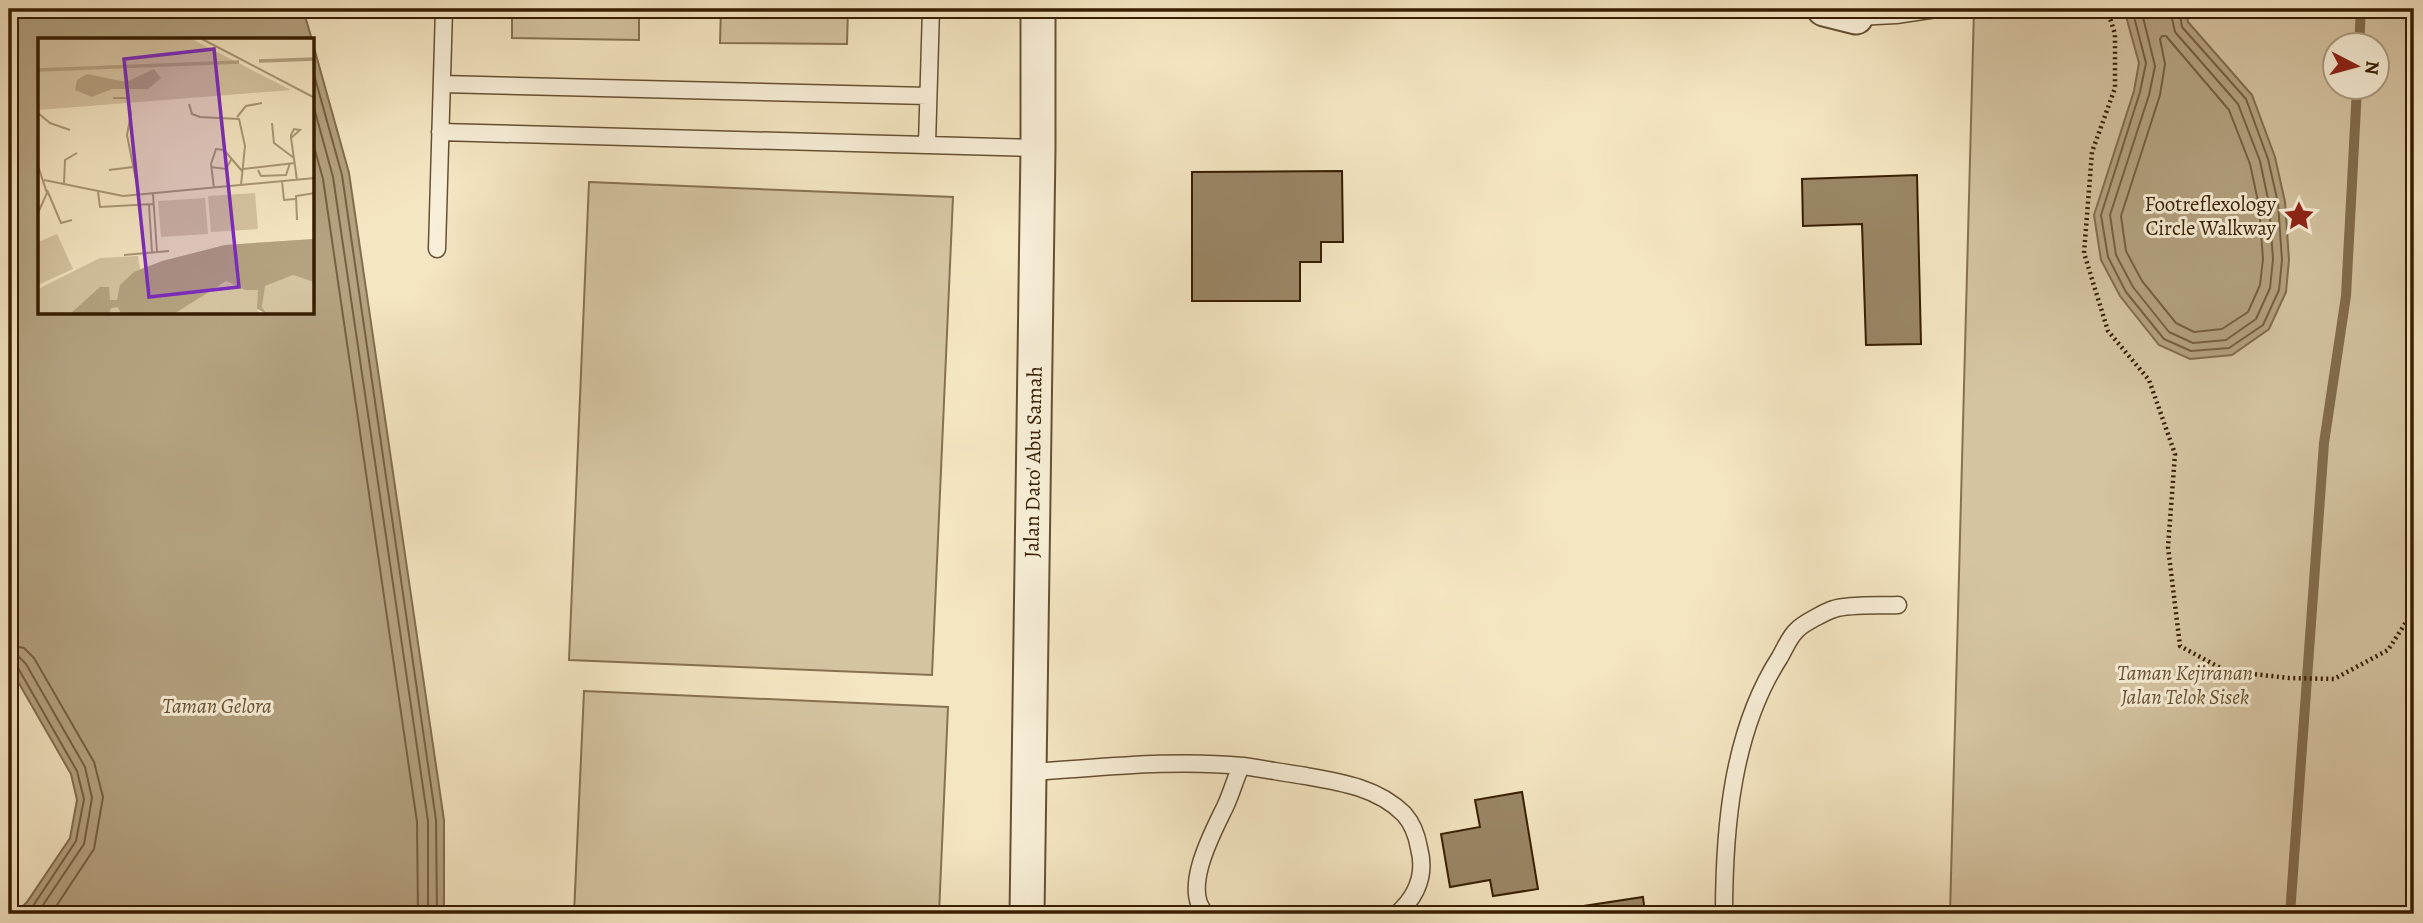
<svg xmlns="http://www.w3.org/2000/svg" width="2423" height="923" viewBox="0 0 2423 923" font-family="Alegreya,serif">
<rect width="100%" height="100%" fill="#f5e6c3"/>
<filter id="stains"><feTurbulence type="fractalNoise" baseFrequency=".00286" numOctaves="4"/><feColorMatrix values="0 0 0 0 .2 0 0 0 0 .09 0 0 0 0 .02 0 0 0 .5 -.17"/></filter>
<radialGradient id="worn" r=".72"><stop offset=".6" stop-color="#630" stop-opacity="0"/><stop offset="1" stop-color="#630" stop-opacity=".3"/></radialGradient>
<path fill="#d5c4a2" stroke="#867152" stroke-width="2" fill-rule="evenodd" d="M512,9H639V40L512,38Z
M721,9H848L847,44L720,43Z
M1974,9H2414V914H1950ZM2336,46H2378V88H2336Z
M589,182L953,197L932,675L569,660Z
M584,691L948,707L939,914H574Z"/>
<path fill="#b4a281" stroke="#826d4e" stroke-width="2" d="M9,9H303L312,40H40V313H313V44L349,173L444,820V914H15L27,902L70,838L77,800L71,774L9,666Z
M2124,9H2186L2188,22L2252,95L2275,157L2285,202L2289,260L2286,292L2269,329L2232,355L2190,359L2159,345L2120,296L2101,260L2094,215L2134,91L2139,63Z"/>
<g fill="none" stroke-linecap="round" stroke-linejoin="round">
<path stroke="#766041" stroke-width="2" d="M2132,9L2146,63L2140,92L2101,215L2108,257L2126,292L2164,339L2191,351L2229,348L2263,325L2279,290L2282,260L2278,203L2268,159L2246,99L2182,27L2179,9
M2141,9L2155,66L2149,95L2110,215L2116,255L2133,287L2169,332L2193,343L2226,340L2256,319L2270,288L2273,259L2269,204L2260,161L2238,104L2175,32L2170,9
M2162,36H2166L2229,110L2250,164L2259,206L2263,259L2260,285L2248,312L2222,329L2194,332L2176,323L2142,281L2126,251L2121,216L2160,95L2165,64L2160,39Z
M313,71L342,175L436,820L437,914
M313,104L333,177L428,821V914
M313,143L323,179L417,822L418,914
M9,645L24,648L34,658L94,762L103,797L94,849L51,914
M9,655L19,657L26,664L85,767L92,798L84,844L37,914
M9,664L18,668L77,771L84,799L76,841L33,906L25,914"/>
<path stroke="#826d4e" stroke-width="10" d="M2359,46L2361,9
M2290,914L2324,443L2346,296L2357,88"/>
</g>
<path fill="#9a8666" stroke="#371e01" stroke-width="2" d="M1342,171L1343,242H1321V262H1300V301H1192V172Z
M1917,175L1921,344L1866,345L1862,224L1803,226L1802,179Z
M1522,792L1538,889L1493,896L1490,880L1450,887L1441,834L1480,827L1475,800Z
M1643,897L1645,914H1531Z"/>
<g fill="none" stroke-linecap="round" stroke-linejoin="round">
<defs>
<path id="lane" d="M1856,17L1896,15L1936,9
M442,84L928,96
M440,132L1038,148
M927,144L931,9
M437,249L444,9
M1029,772C1099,768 1172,759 1243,766C1264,769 1285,773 1306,776C1341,782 1378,788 1404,814C1412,823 1417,836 1419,848C1426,874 1417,896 1397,914
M1206,914C1181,890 1213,832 1225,807C1231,794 1235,780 1241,766
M1724,914C1724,828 1732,731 1780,657C1785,648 1790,636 1797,630C1802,624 1827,611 1834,609C1850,604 1881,606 1898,605"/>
<path id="street" d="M1824,9L1856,17
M1027,914L1038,148V9"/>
</defs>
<use href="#lane" stroke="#665032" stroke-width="19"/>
<use href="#street" stroke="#665032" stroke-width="37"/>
<path stroke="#371e01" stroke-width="4.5" stroke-dasharray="2 3.5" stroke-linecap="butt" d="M2107,9L2115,34V88L2092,152L2084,253L2108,331L2149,380L2175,454L2168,547L2180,646L2226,671L2289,678L2334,679L2388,650L2414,610"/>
<use href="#lane" stroke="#f8efd8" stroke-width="16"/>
<use href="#street" stroke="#f8efd8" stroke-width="33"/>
</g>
<defs>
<symbol id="sight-bare" viewBox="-9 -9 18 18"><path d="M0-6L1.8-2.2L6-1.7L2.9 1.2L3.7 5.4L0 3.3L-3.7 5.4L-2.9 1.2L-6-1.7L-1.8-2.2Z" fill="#8f2418" stroke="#f8efd8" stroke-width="2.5" paint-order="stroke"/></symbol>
</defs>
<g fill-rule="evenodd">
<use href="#sight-bare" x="2277" y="194" width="44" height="44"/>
</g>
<g text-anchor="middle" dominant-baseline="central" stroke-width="6" stroke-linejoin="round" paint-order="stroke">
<g font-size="21" fill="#371e01" stroke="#f8efd8" text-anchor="end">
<text x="2276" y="204">Footreflexology<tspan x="2276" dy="24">Circle Walkway</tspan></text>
</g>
<g font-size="21" fill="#371e01" stroke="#f8efd8">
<text transform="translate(1033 462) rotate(-89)">Jalan Dato' Abu Samah</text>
</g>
<g font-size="21" font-style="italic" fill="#665031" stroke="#f8efd8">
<text x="2185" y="673">Taman Kejiranan<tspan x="2185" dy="24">Jalan Telok Sisek</tspan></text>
<text x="217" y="706">Taman Gelora</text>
</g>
</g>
<g transform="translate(38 38)">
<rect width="276" height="276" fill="#f5e6c3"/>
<path d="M0,1H154L253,52L0,72ZM217,155L220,191L173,194L170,158ZM167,160L170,196L123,199L120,163ZM19,196L35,231L0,247V204ZM276,201V276H229L224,269L226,249L219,271L222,276H0V251L62,220L100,218L102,231L187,207Z" fill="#d5c4a2"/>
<path d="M116,31L123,40L110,51H74L54,59L37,52L39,42L49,36L88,44ZM276,201V244L255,237L227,248L224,269L229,276L219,271L220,252H207L188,243L136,276H83L80,269L73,270L71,276H32L62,249H71L72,262H79L82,247L96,234L124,223L187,207Z" fill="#b4a281"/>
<path fill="none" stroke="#b4a281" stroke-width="3.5" d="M221,23L277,21M0,32L201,24"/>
<path fill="none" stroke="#a99675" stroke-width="2" d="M164,1L277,60M75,60H90L93,76L89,97L101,157M151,66L154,76L162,79L201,81L207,108L203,147M0,75L12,85L32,92M199,79L208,68L224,65M234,85L236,105L256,120M253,100L262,92L256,91L253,97V100L259,142M0,128L9,155L0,175M173,129L188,131L194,120M205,131L257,125M71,132L95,129M220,132L223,138L248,137L252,125M6,142L85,158L277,140M244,143L246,162L257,161M26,145L27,122L39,115M176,150L173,126L178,111L186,112L204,133M9,152L23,185L34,182M60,154L62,169L115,166M115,156L119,214M111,167L114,214M259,182L258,158L277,155M86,217L131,213"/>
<path fill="#7b2cbf" fill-opacity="0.15" stroke="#7b2cbf" stroke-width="3.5" d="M176,11L201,249L111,259L86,21Z"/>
<rect width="276" height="276" fill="none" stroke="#371e01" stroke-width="3.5"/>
</g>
<rect width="2423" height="923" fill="none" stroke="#f5e6c3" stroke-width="35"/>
<rect x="10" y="10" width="2402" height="902" fill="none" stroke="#371e01" stroke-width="3.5"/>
<rect x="18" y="18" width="2388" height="888" fill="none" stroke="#371e01" stroke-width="2"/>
<g transform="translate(2356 66) rotate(96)"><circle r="33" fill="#f8efd8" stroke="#ab9b82" stroke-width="2"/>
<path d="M0-5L12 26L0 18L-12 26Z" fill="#8f2418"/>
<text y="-10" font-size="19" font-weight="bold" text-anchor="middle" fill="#371e01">N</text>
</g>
<rect width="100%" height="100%" filter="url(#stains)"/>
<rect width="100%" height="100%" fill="url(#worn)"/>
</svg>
